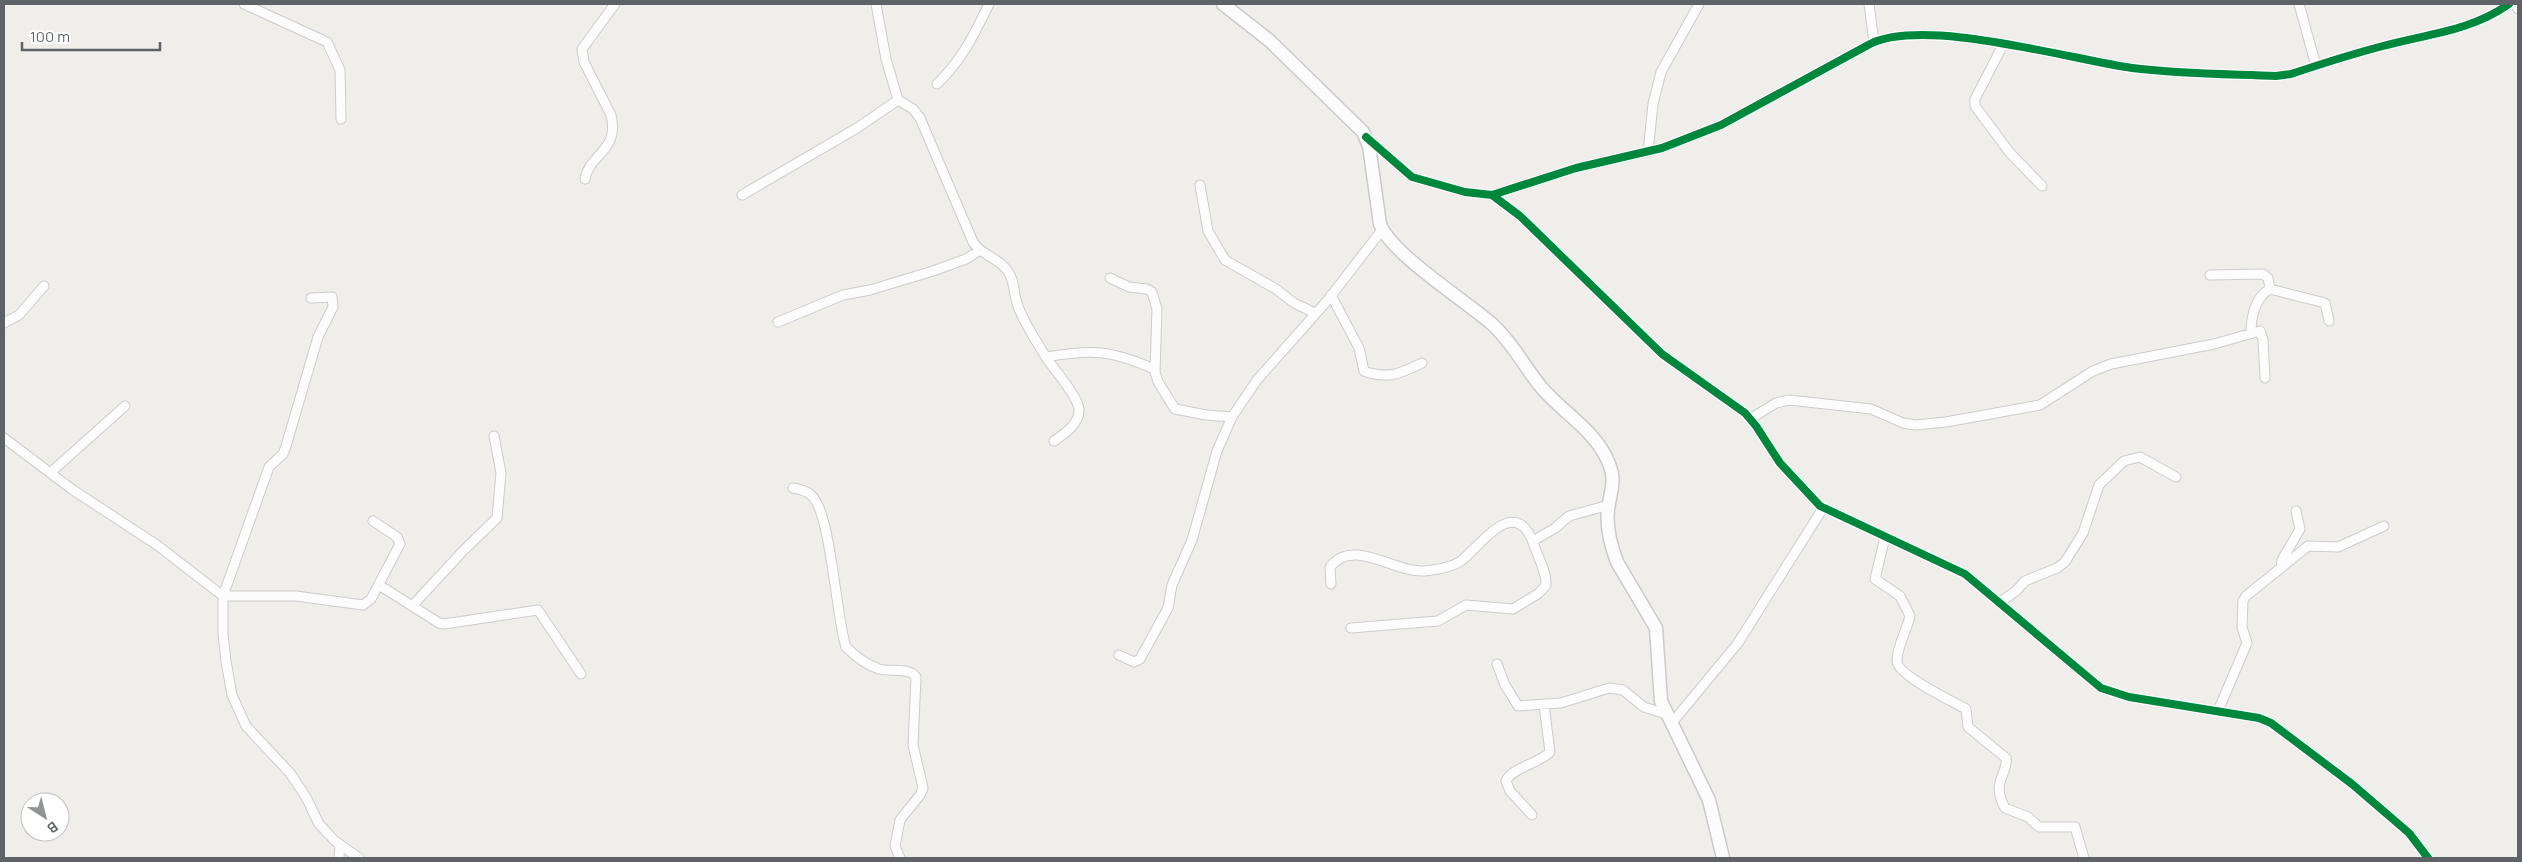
<svg xmlns="http://www.w3.org/2000/svg" width="2522" height="862" viewBox="0 0 2522 862" font-family="Manrope,sans-serif">
<rect width="100%" height="100%" fill="#efeeea"/>
<g fill="none" stroke-linecap="round" stroke-linejoin="round">
<defs>
<path id="street" d="M244,4L327,42L340,70L341,119
M1869,4L1874,42
M2299,4L2316,66
M2515,4L2518,9
M2003,45L1975,99V106L2010,153L2042,186
M937,84C962,60 974,35 989,4
M898,100L913,109L920,118L973,242C981,255 997,257 1007,270C1015,280 1013,291 1017,303C1021,318 1036,341 1044,354C1052,368 1077,394 1079,409C1080,424 1064,434 1054,441
M1367,138L1412,177L1465,192L1492,195L1576,168L1662,148L1721,125L1870,44C1925,17 2069,59 2132,68C2179,74 2228,74 2276,76L2291,74C2321,64 2352,54 2383,46C2427,34 2471,31 2509,4
M1648,152L1653,104L1661,72L1699,4
M585,179C589,154 620,151 611,115L584,62L582,49L615,4
M1200,185L1208,231L1225,260L1276,289L1294,303L1315,313
M742,195L857,128L898,100L886,59L876,4
M1492,195L1520,216L1662,354L1745,413L1756,426L1780,463L1820,506L1965,574L2101,688L2129,697L2259,718L2271,723L2352,784L2409,833L2428,858
M2210,275L2263,274L2268,278L2270,289
M1110,278L1129,287L1147,289L1152,292L1157,309L1155,372L1158,382L1175,409L1206,415L1232,417
M1331,295L1359,348L1364,371C1388,380 1401,373 1422,363
M311,298L332,297L333,307L318,337L286,446L283,454L269,467L223,596V634L226,661L232,695L246,726L290,773L306,797L319,824L335,841L359,858
M778,322L843,295L870,290L933,271L966,259L980,250
M4,323L19,315L44,286
M2251,333C2251,317 2255,297 2270,289L2325,303L2329,321
M1046,357C1092,349 1111,350 1154,369
M1750,419L1776,403L1789,400L1871,409L1903,423L1915,425L1946,422L2040,405L2093,371L2111,364L2214,344L2260,331L2263,340L2265,378
M4,438L73,490L157,545L223,596H296L363,605L371,599L400,544L397,537L373,521
M50,473L125,406
M793,488C799,489 807,491 811,495C831,511 836,618 846,647C854,655 867,665 879,669C890,672 909,667 916,677L913,745L923,788L920,795L900,820L895,846L900,858
M1885,537L1875,579L1900,596L1910,616C1907,630 1897,646 1897,661C1897,675 1952,701 1966,709L1968,727L2006,758C2009,773 1990,782 2005,808L2028,817L2039,827H2075L2084,858
M1533,541L1555,528L1569,516L1609,505
M2281,568L2282,560L2300,529L2296,511
M1331,584L1330,567C1353,537 1395,573 1424,571C1434,570 1452,567 1461,561C1482,544 1516,493 1534,545C1538,557 1547,573 1546,585L1539,593L1513,609L1466,605L1438,621L1351,628
M379,585L439,623L444,624L538,610L581,674
M2000,602L2016,591L2025,581L2057,568L2065,562L2083,533L2099,485L2124,461L2140,457L2176,477
M413,605L462,552L497,518L501,473L494,436
M1119,655L1134,662L1140,659L1168,608L1172,585L1192,540L1217,451L1232,417L1257,380L1327,301L1382,230
M1497,664L1505,685L1518,706L1561,703L1609,688L1623,690L1644,707L1666,714
M2218,711L2247,643L2242,627L2243,601L2246,596L2308,546L2338,547L2384,526
M1671,724L1738,643L1823,508
M1532,815L1510,791L1506,781C1511,768 1540,763 1550,752L1544,705
M339,858L340,845"/>
<path id="secondary" d="M1223,4L1270,41L1363,132L1369,146L1380,224C1391,254 1466,301 1492,324C1512,342 1524,366 1541,387C1561,411 1590,427 1605,455C1618,480 1611,486 1608,510C1606,526 1611,546 1617,562L1656,628L1661,701L1709,800L1723,858"/>
</defs>
<use href="#street" stroke="#cbcccc" stroke-width="11"/>
<use href="#secondary" stroke="#cacacb" stroke-width="15"/>
<use href="#street" stroke="#fdfcfc" stroke-width="9"/>
<use href="#secondary" stroke="#fdfcfc" stroke-width="12"/>
<defs>
<path id="cycleway" d="M1366,137L1412,177L1465,192L1492,195L1576,168L1662,148L1721,125L1870,44C1925,17 2069,59 2132,68C2179,74 2228,74 2276,76L2291,74C2321,64 2352,54 2383,46C2427,34 2471,31 2509,4
M1492,195L1520,216L1662,354L1745,413L1756,426L1780,463L1820,506L1965,574L2101,688L2129,697L2259,718L2271,723L2352,784L2409,833L2428,858"/>
</defs>
<use href="#cycleway" stroke="#fff" stroke-width="11"/>
<use href="#cycleway" stroke="#00873e" stroke-width="8"/>
</g>
<rect width="2522" height="862" fill="none" stroke="#5f6368" stroke-width="10"/>
<g transform="translate(45 817) rotate(144)"><circle r="24" fill="#ffffff" stroke="#bfc1c3"/>
<path d="M0-4L9 19L0 12L-9 19Z" fill="#919496"/>
<text y="-8" font-size="14" font-weight="bold" text-anchor="middle" fill="#5f6368">B</text>
</g>
<path d="M22 42v8h138v-8" fill="none" stroke="#5f6368" stroke-width="2.5"/>
<text x="30" y="42" font-size="15" fill="#5f6368" stroke="#ffffff" stroke-width="4" paint-order="stroke">100 m</text>
</svg>
